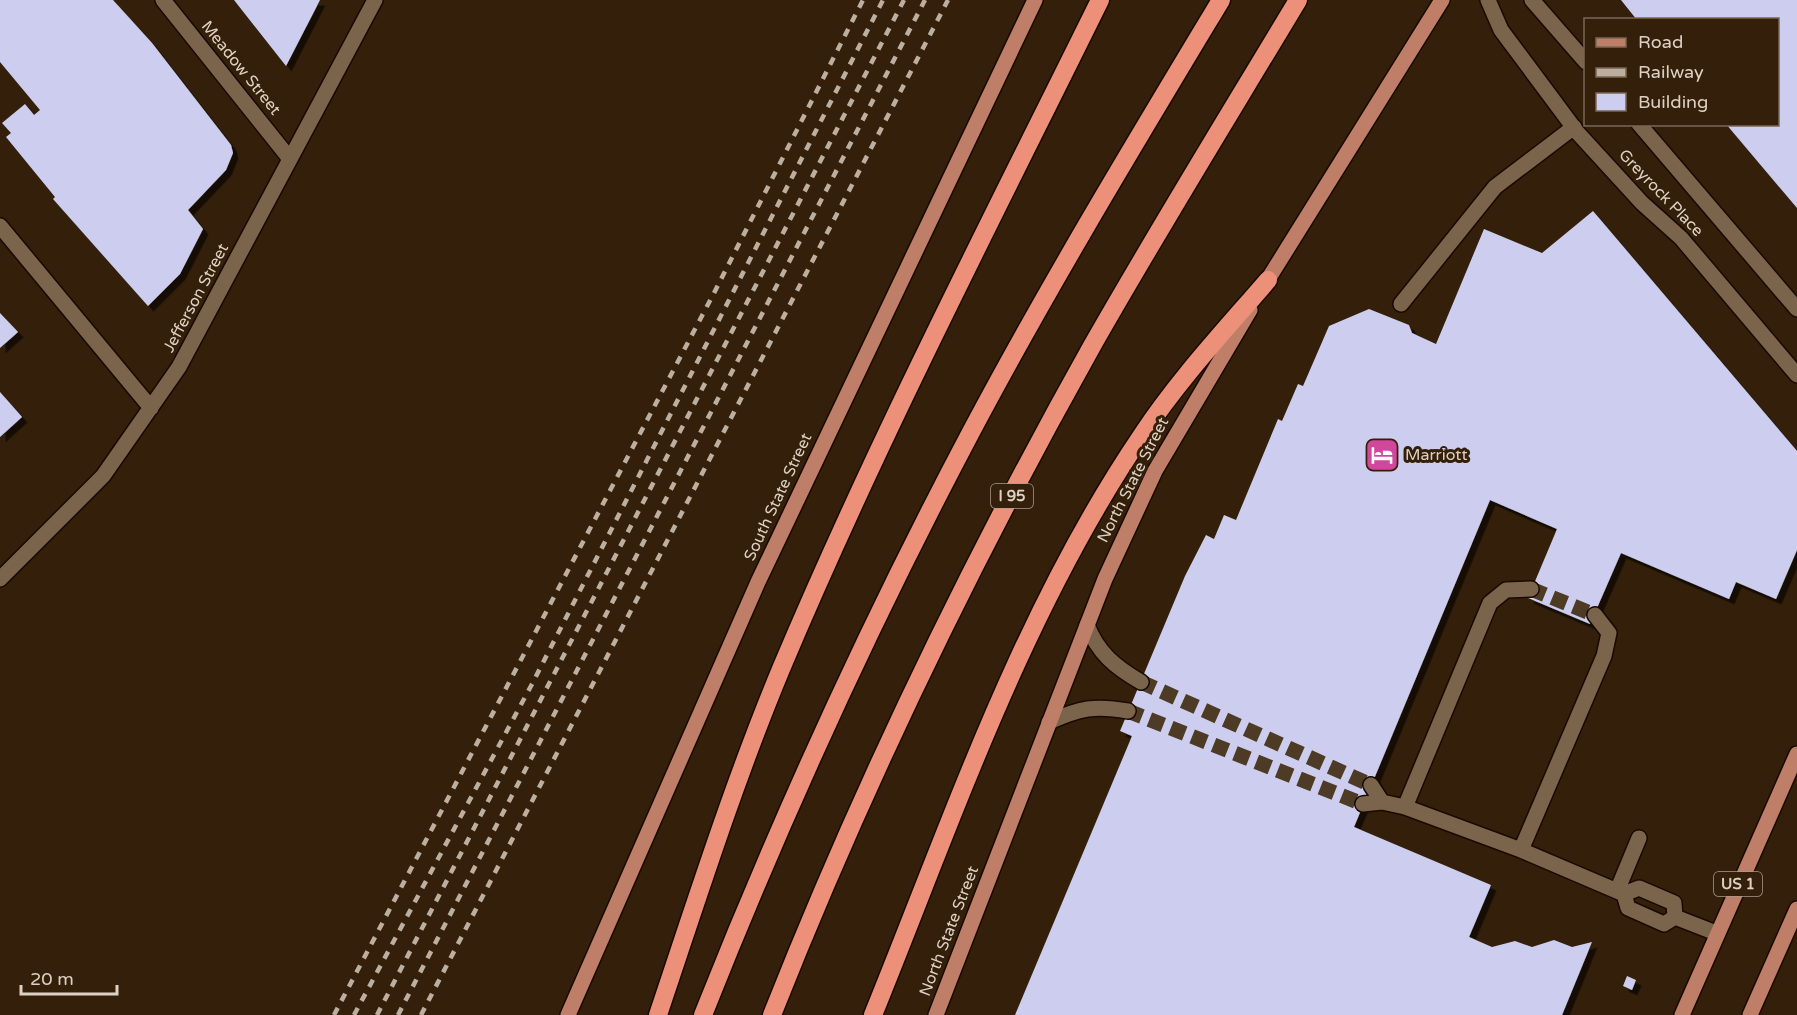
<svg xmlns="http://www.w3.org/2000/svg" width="1797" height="1015" viewBox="0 0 1797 1015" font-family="'Varela Round',sans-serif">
<defs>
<filter id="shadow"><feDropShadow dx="5.5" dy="5.5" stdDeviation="0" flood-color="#0009"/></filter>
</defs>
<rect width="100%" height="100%" fill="#34200a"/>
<path fill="#cdceef" filter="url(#shadow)" d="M0,0H113L152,43L231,145L233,153L226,170L188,210L203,229L180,274L148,306L53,199L55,197L6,137L11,133L2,123L25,104L34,115L40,110L0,62Z
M234,0H320L286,66Z
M1621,0H1797V208L1726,124H1778V20H1637Z
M1593,211L1797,451V550L1776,599L1736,582L1729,599L1621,553L1590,624L1528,598L1557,529L1490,500L1354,827L1491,885L1469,937L1492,947L1515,941L1532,947L1554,940L1572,947L1592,942L1562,1015H1015L1132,736L1120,731L1185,576L1206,535L1214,539L1224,515L1236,520L1278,419L1282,421L1298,384L1303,386L1329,326L1369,309L1409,325L1412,333L1436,344L1484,229L1542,253Z
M0,313L18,332L0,348Z
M0,392L22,417L0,437Z
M1627,976L1636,980L1632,990L1623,986Z"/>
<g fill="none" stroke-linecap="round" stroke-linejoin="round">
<path stroke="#4e3b26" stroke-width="15" stroke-dasharray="15 8" stroke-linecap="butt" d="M1531,589L1595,615
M1141,682L1371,785
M1128,711L1363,804"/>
<defs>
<path id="minor" d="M163,0L290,159
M1488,0L1501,30L1577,132L1642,203L1681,238L1797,375
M1532,0L1586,62
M1639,124L1797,309
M0,226L151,408
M1401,304L1495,187L1574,127
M0,579L103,476L179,367L375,0
M1595,615L1609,633L1604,656L1521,850L1624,894L1639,888L1674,903L1675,917
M1087,625C1098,653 1115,667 1141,682
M1049,722C1080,708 1095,705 1128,711
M1371,785L1382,802
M1363,804L1382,802L1405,807L1521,850
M1405,807L1490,603L1506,590L1531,589
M1617,891L1639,838
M1624,894L1628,908L1664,924L1675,917
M1675,917L1716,933"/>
<path id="major" d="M1262,289L1442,0
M568,1015L758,582L1035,0
M936,1015L1105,579L1155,471L1250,310
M1682,1015L1797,754
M1750,1015L1797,909"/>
<path id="highway" d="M658,1015C697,899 734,782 781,669C877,441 991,221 1100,0
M703,1015C782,816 871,621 971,432C1049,285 1135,143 1221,0
M772,1015C863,785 971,562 1092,346C1158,230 1229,115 1298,0
M873,1015C953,818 1022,612 1142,435C1179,379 1225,330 1268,280"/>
</defs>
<use href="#minor" stroke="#1a0900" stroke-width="18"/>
<use href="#major" stroke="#1a0900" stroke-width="18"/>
<use href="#highway" stroke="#1a0900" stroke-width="21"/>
<use href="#minor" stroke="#7a644c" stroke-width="15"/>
<use href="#major" stroke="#bf7e68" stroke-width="15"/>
<use href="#highway" stroke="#ed907a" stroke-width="18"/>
<path stroke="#bdafa0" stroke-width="4.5" stroke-dasharray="8 8" stroke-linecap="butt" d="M334,1015L714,293L863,0
M354,1015L531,686L883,0
M377,1015L904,0
M398,1015L925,0
M421,1015L948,0"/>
</g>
<defs>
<symbol id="hotel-square" viewBox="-11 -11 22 22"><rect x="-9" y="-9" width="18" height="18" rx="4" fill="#d1479c" stroke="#34200a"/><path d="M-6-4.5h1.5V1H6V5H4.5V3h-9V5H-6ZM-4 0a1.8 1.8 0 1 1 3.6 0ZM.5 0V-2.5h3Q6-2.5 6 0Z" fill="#fff"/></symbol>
</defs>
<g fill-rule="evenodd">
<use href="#hotel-square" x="1363" y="436" width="38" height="38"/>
</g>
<g text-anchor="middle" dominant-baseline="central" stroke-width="6" stroke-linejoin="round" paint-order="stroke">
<g fill="#34200a" stroke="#ab9c8c" stroke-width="1.5">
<rect x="991" y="484" width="42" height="24" rx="4.5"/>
<rect x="1714" y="872" width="48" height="24" rx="4.5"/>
</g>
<g font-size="15" font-weight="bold" fill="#ded1c4">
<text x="1012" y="496">I 95</text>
<text x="1738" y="884">US 1</text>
</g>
<g font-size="16" fill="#ded1c4" stroke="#34200a">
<text transform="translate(241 68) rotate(51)">Meadow Street</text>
<text transform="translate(1661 193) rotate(46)">Greyrock Place</text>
<text transform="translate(196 298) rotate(-62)">Jefferson Street</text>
<text transform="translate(1133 480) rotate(-63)">North State Street</text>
<text transform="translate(778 497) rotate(-65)">South State Street</text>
<text transform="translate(949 931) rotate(-69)">North State Street</text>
</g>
<g font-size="16" fill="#ded1c4" stroke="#34200a" text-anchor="start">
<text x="1405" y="455">Marriott</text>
</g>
</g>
<rect x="1584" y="18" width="195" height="108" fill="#34200a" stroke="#786754" stroke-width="1.5"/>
<rect x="1596" y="38" width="30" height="9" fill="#bf7e68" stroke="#786754" stroke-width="1.5"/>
<text x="1638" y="48" font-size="18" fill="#ded1c4">Road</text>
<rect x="1596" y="68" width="30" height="9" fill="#bdafa0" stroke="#786754" stroke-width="1.5"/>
<text x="1638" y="78" font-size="18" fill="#ded1c4">Railway</text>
<rect x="1596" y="93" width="30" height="18" fill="#cdceef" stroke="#786754" stroke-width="1.5"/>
<text x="1638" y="108" font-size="18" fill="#ded1c4">Building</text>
<path d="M21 985v9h96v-9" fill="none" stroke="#ded1c4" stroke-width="3"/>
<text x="30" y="985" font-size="18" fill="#ded1c4" stroke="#34200a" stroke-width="4.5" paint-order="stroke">20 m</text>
</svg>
